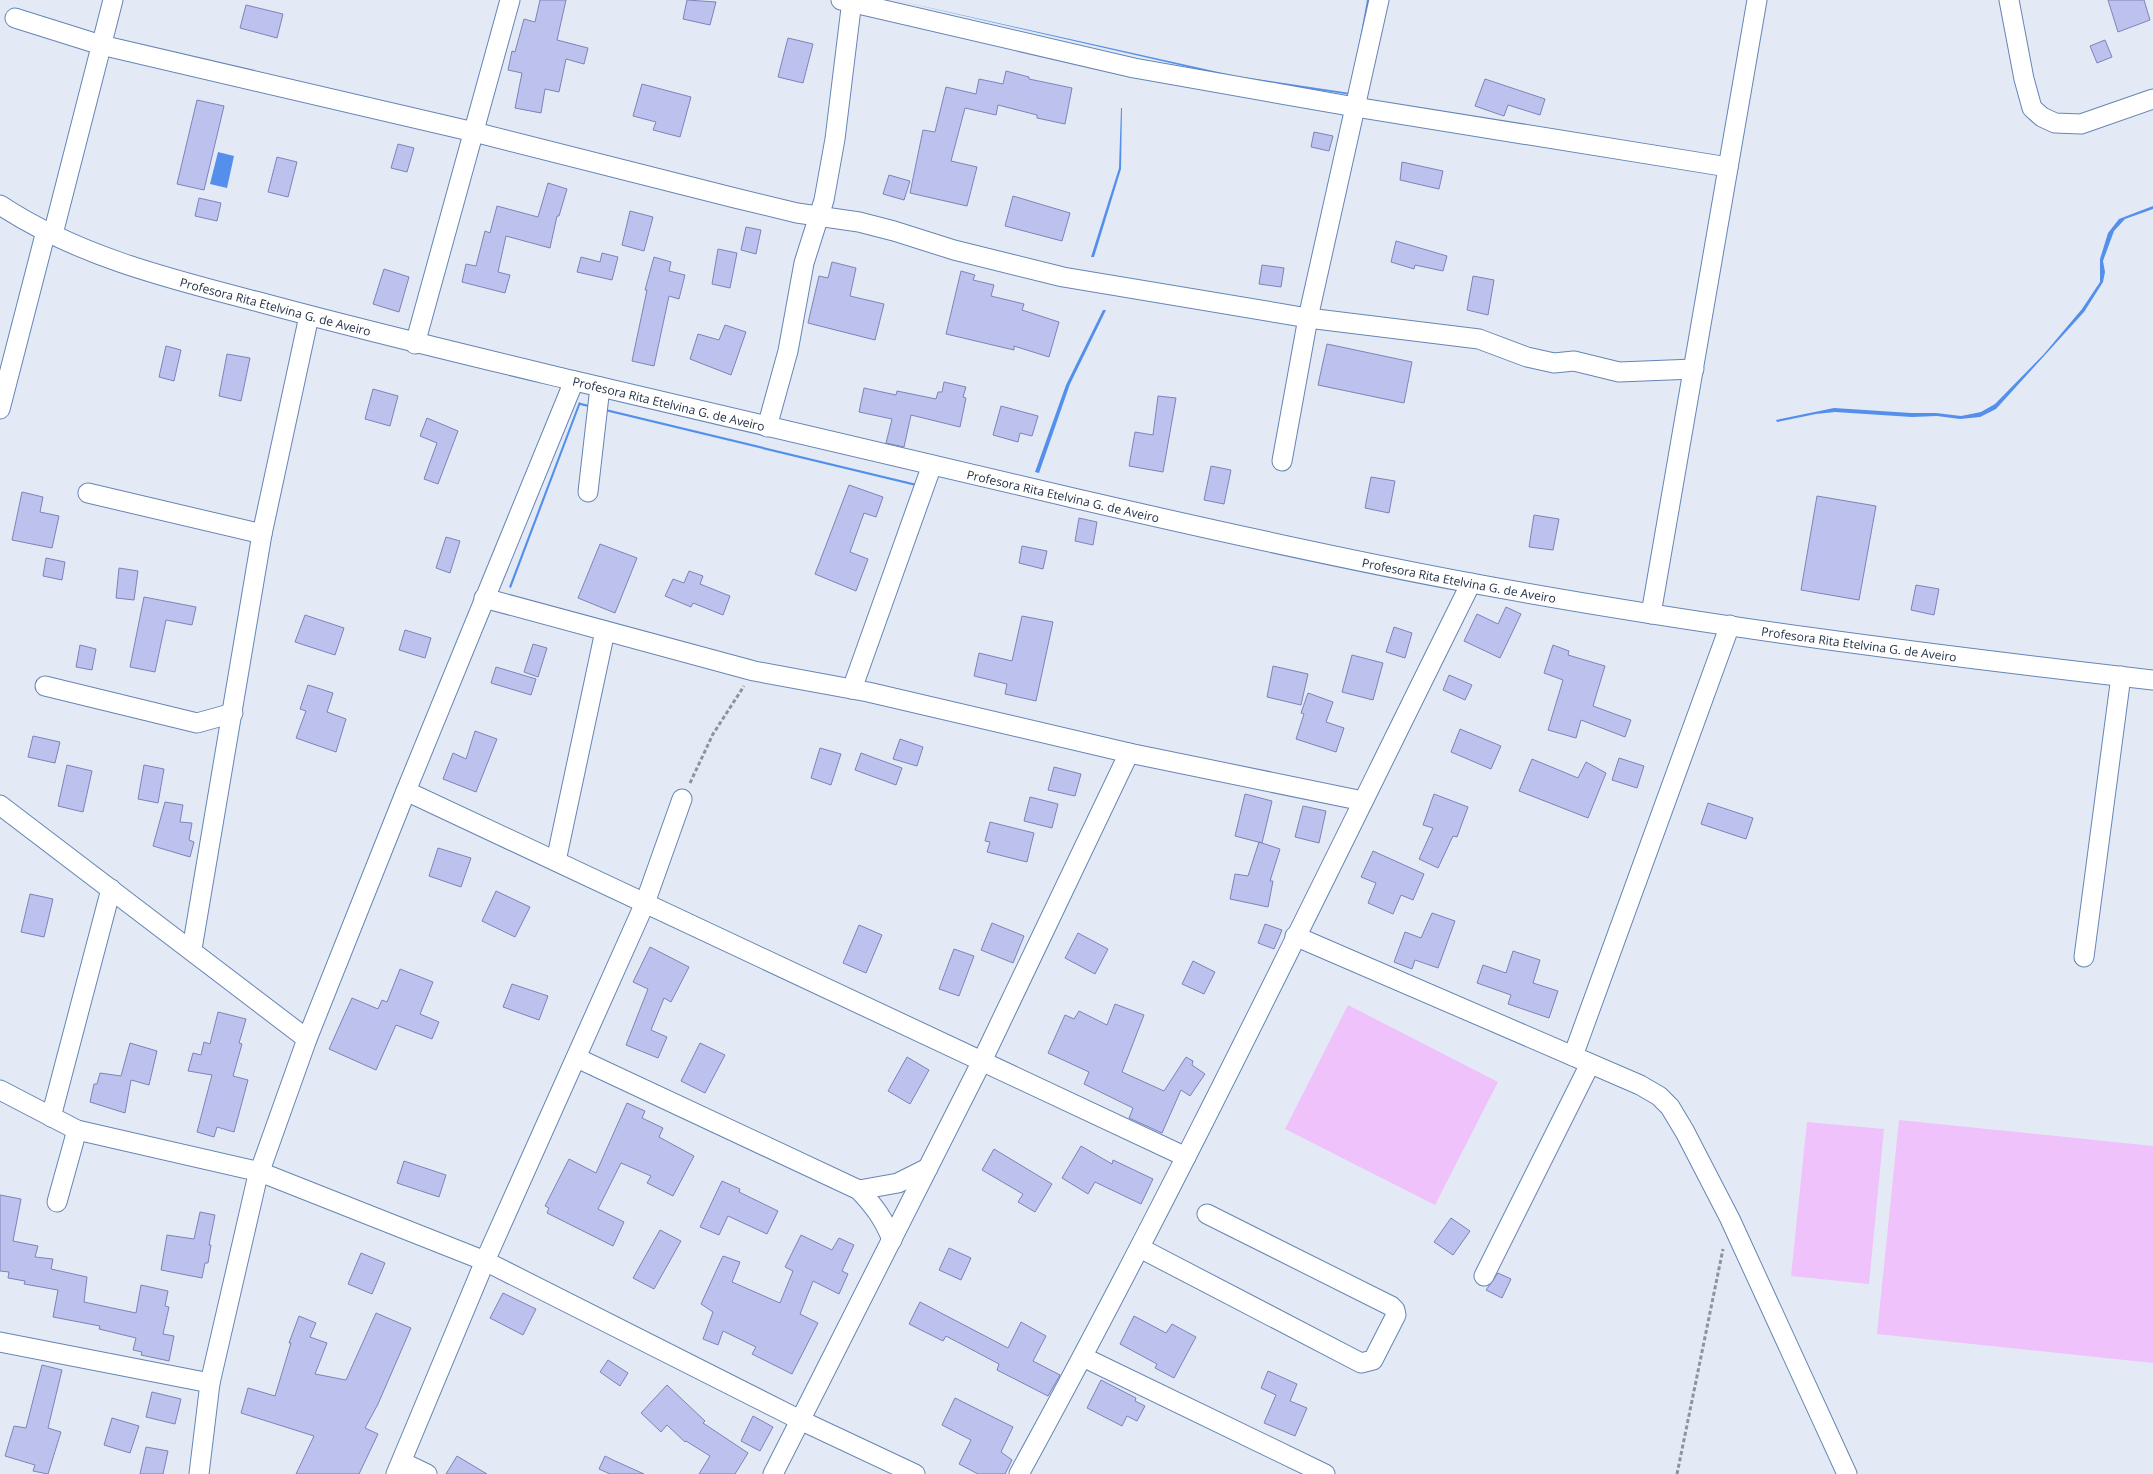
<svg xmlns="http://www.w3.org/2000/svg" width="2153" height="1474" viewBox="0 0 2153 1474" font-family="'Open Sans',sans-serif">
<rect width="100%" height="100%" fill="#e3eaf5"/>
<path fill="#efc2fb" d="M1348,1005L1498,1082L1435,1205L1285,1129Z
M1899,1120L2153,1146V1363L1877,1334Z
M1807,1122L1884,1129L1869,1284L1791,1276Z"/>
<path fill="#538feb" d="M895,0L1236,76L1350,93L1367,0H1369L1352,95L1236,78Z
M1121,108H1122L1121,169L1094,257H1091L1119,168Z
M218,152L234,156L227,188L210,184Z
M2153,206V209L2125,219L2114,231L2103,261L2105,272L2103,282L2084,312L1996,409L1980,417L1960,419L1937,416L1912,417L1835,412L1816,414L1777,422L1776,420L1834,408L1911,413H1936L1961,416L1981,412L1995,404L2044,354L2082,309L2100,282V259L2108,233L2119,219Z
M1103,310H1106L1070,384L1039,473L1035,472L1066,385Z
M579,402L581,403L917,484L916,486L580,405L511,588L509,587Z"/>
<path fill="#bcc2ed" stroke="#7d83ba" d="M540,0H566L557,40L588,48L584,64L566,59L559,92L545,89L541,113L515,108L522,73L508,70L512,51L515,52L524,19L535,22Z
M687,0L716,2L710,25L683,19Z
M2108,0H2144L2150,20L2118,32Z
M246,5L283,14L277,38L240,28Z
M788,38L813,44L803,83L778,77Z
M2105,40L2112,57L2097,63L2090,46Z
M1006,71L1029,77V79L1072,88L1065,124L1037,118V115L998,105L996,115L965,108L951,161L977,167L967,206L910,193L923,130L935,132L946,87L976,94L979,79L1003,84Z
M1485,79L1545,99L1540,115L1508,105L1504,116L1475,106Z
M642,84L691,97L680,137L653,130L656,122L633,116Z
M197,100L224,106L204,190L177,184Z
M1314,132L1333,136L1329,151L1311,147Z
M398,144L414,148L407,172L391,168Z
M277,157L297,162L288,197L268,192Z
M1402,162L1443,171L1439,189L1400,180Z
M889,175L910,181L904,200L883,194Z
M548,183L567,189L559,216H557L550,248L506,236L498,272L510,275L505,293L462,282L466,264L476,266L485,231L490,233L497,206L538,217Z
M1013,196L1070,213L1062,241L1005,226Z
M199,198L221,203L217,221L195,216Z
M630,211L653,217L644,251L622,245Z
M746,227L761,230L756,254L741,250Z
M1396,241L1447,256L1443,271L1415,265L1414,269L1391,262Z
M718,249L737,253L730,288L712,284Z
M602,253L618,257L612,280L577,272L581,257L600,262Z
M654,257L671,262L669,271L685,275L679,299L669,296L654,366L632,361L647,290H645Z
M832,262L856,268L850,296L884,304L875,340L808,323L819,276L828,278Z
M1262,265L1284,268L1281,287L1259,284Z
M384,269L409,277L399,312L373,304Z
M961,271L975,275L973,280L994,285L991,296L1024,304L1022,310L1059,322L1049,357L1014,346V350L946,334Z
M1473,276L1494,280L1488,315L1467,310Z
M725,325L746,332L731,375L690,359L698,334L719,340Z
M1327,344L1412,362L1404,403L1318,385Z
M166,346L181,350L174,381L159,377Z
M227,354L250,358L241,401L219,396Z
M944,382L966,387L963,397L966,398L960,427L911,415L904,447L886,443L892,419L859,412L864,388L896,395L897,391L936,399L938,392H942Z
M373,389L398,396L390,426L365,419Z
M1158,396L1176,398L1163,472L1129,466L1135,432L1153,435Z
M1001,406L1038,416L1032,436L1020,433L1018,442L993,435Z
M427,418L458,431L438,484L424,479L437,443L420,436Z
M1211,466L1231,470L1224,504L1204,500Z
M1371,477L1395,481L1389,513L1365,508Z
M849,485L883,497L876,517L864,513L850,552L868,559L856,591L815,574Z
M22,492L43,497L40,512L59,516L52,548L12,540Z
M1817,496L1876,506L1859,600L1801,590Z
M1534,515L1559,519L1553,550L1529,547Z
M1079,518L1097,522L1093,545L1075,541Z
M446,537L460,541L450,573L436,568Z
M600,544L637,558L615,613L578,598Z
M1022,546L1047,551L1043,569L1019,563Z
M46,558L65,562L62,580L43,576Z
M119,568L138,571L134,600L116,598Z
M689,571L703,576L700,584L730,596L723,615L693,603L691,607L665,596L673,579L684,583Z
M1916,585L1939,589L1934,615L1911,610Z
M144,597L196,607L192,625L166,620L155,672L130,667Z
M1506,607L1521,614L1500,658L1464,641L1477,614L1498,624Z
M305,615L344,628L335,655L295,642Z
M1022,616L1053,622L1036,701L1005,694L1007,684L974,676L979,653L1012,661Z
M1394,627L1412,633L1405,658L1386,652Z
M405,630L431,638L425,658L399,650Z
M533,644L547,648L538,677L524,672Z
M80,645L96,649L92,670L76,667Z
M1553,645L1569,651L1568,655L1605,666L1593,706L1631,720L1625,737L1581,720L1576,738L1548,730L1563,680L1544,673Z
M1352,655L1383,663L1373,700L1342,692Z
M1273,666L1308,674L1301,705L1267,697Z
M496,667L536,679L531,695L491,683Z
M1449,675L1472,685L1465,700L1443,690Z
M308,685L333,693L327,712L346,719L336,752L296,738L306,711L300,709Z
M1308,693L1333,702L1326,722L1344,728L1336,752L1296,739L1304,714L1301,713Z
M1460,729L1501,746L1491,769L1451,752Z
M475,731L497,739L476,792L443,779L453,753L466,759Z
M33,736L60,742L55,763L28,757Z
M900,739L923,747L917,766L893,759Z
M820,748L841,754L831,785L811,778Z
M861,753L902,768L896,785L855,770Z
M1619,758L1644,766L1637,788L1612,780Z
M1532,759L1578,778L1586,762L1606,773L1588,818L1519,791Z
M67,765L92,771L83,812L58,806Z
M144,765L164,769L158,803L138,799Z
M1054,767L1081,774L1075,796L1048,790Z
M1245,794L1272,801L1262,843L1235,836Z
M1434,794L1468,807L1457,837L1453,836L1438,868L1419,859L1433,828L1423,825Z
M1030,797L1058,804L1052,828L1024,821Z
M165,802L183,805L180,822L192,823L189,840L194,842L190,857L153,846Z
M1708,803L1753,818L1746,839L1701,824Z
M1303,806L1326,811L1319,843L1295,837Z
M990,822L1034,833L1027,862L987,852L990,842L985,841Z
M1259,842L1280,849L1270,881H1273L1268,907L1230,899L1235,874L1248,876Z
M438,848L471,858L461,887L429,876Z
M1373,851L1424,874L1413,900L1401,895L1393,914L1368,903L1376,883L1361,877Z
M496,891L530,907L515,937L482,921Z
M30,894L53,899L44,937L21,932Z
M1432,913L1455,921L1438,968L1415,960L1412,969L1394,962L1405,932L1421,938Z
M992,923L1024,936L1013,963L981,950Z
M1265,924L1282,930L1274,949L1258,943Z
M859,925L882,935L866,973L843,963Z
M1078,933L1108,949L1095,974L1065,958Z
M650,947L689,967L671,1002L664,998L651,1030L667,1037L658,1058L626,1045L648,989L633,982Z
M954,949L974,956L959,996L939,989Z
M1513,951L1540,960L1533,983L1558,991L1549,1018L1508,1004L1511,995L1477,983L1483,965L1506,973Z
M1193,961L1215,972L1204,994L1182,984Z
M400,969L433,982L420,1014L439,1022L432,1039L396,1025L376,1070L329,1049L352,998L378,1009L382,1000L387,1002Z
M512,984L548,996L539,1020L503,1007Z
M1115,1004L1144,1015L1122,1072L1164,1091L1186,1057L1193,1061L1192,1065L1205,1074L1190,1096L1181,1090L1162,1133L1129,1118L1133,1108L1084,1084L1089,1072L1048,1053L1065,1015L1074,1019L1079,1011L1107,1025Z
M218,1012L246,1019L239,1043L242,1044L233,1076L248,1080L234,1132L217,1127L214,1137L197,1132L212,1075L188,1071L193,1053L201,1055L204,1042L210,1044Z
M130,1043L157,1051L149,1085L131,1080L125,1113L90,1102L94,1084H97L100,1073L121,1076Z
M700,1043L725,1055L705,1093L681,1081Z
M907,1057L929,1070L910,1104L888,1091Z
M627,1103L645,1111L642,1118L663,1128L659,1137L694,1156L673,1196L647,1183L651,1176L621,1163L598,1209L624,1222L613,1246L547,1213L549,1208L545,1206L569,1159L596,1173Z
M1081,1146L1112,1164L1113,1160L1153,1179L1141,1204L1095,1182L1088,1194L1062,1178Z
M994,1149L1052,1184L1035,1212L1018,1202L1023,1194L982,1170Z
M404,1161L446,1175L439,1197L397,1183Z
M722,1181L740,1189L739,1192L778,1211L767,1234L728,1216L719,1235L700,1227Z
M0,1195L21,1199L13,1241L38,1246L35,1257L53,1259L51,1269L87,1277L84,1302L136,1313L141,1285L168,1291L165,1306L169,1307L163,1334L174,1336L169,1361L141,1355L142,1352L133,1350L136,1338L99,1329L100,1326L53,1317L58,1290L24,1284L25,1281L8,1278L9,1272L0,1271Z
M200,1212L215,1215L209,1245H211L208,1263H205L202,1278L161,1270L167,1235L194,1239Z
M1451,1218L1470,1231L1453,1255L1434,1242Z
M660,1230L681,1241L654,1289L633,1278Z
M801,1235L832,1250L839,1238L854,1245L842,1271L848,1274L839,1294L813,1281L800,1314L818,1323L792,1374L752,1354L756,1347L723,1331L718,1345L703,1339L713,1312L701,1304L723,1256L740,1262L732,1282L780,1303L793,1271L785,1267Z
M949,1248L971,1258L961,1280L939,1270Z
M361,1253L385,1263L372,1294L348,1284Z
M1498,1273L1511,1279L1502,1298L1486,1290Z
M503,1293L536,1309L523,1335L490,1318Z
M920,1302L1008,1348L1021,1322L1046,1336L1033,1361L1060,1375L1048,1396L997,1370L999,1364L946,1336L943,1341L909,1324Z
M376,1313L411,1328L378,1404L365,1428L378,1434L359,1474H296L314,1436L241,1413L248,1388L275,1396L291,1343H289L299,1316L316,1323L310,1337L327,1343L315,1374L346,1380Z
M1134,1316L1166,1333L1172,1324L1196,1337L1174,1378L1155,1368L1157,1364L1120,1344Z
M608,1360L628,1373L620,1386L600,1372Z
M42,1365L62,1370L48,1428L61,1432L48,1474L33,1471L35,1465L5,1456L14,1426L26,1428Z
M1268,1371L1297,1384L1290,1401L1307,1408L1295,1436L1264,1423L1276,1395L1261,1388Z
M1101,1380L1136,1398L1135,1401L1145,1406L1137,1421L1127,1416L1122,1426L1087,1408Z
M667,1385L705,1421L703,1423L748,1453L735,1474H699L710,1456L686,1441L685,1442L667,1425L661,1432L641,1413Z
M152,1392L181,1399L175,1424L146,1417Z
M955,1398L1013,1427L1001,1452L1012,1460L1005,1474H978L959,1464L971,1440L942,1425Z
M753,1416L773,1427L760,1451L741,1441Z
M112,1418L139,1426L130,1453L104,1445Z
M146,1447L168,1451L163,1474H140Z
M457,1456L487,1474H446Z
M605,1456L613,1460L644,1474H610L599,1469Z"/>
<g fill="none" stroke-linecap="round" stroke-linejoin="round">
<defs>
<g id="minor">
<path d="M841,0L1134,68L1355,107L1728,167"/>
<path d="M2009,0L2024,79L2032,108L2042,117L2055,123L2081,124L2153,99"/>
<path d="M15,18L101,45L474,132L735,198L797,213L859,222L894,231L954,250L1063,277L1308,318L1479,339L1527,357L1554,363L1574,361L1619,372L1694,369"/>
<path id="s1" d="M0,205C77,256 170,279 259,302C362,330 467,355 571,380C737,420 903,459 1069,497C1203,528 1336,558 1471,583C1697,625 1925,654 2153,680"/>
<path d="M53,234L113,0"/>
<path d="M415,344L510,0"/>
<path d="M0,409L46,231"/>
<path d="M767,427L788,351L804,263L824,200L835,139L852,0"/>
<path d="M1282,461L1308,318L1379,0"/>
<path d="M588,492L600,387"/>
<path d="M88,493L262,534"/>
<path d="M484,598L754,671L868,692L1129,753L1363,801"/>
<path d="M1651,614L1757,0"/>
<path d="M45,686L197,723L233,713"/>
<path d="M852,689L932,465"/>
<path d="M406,791L1186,1157"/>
<path d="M0,805L307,1039"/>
<path d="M556,861L605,631"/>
<path d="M1295,936L1640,1085L1659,1096L1670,1107L1685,1132L1730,1219L1847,1474"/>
<path d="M192,949L262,534L309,316"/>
<path d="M2084,957L2121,676"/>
<path d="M1573,1056L1730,625"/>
<path d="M577,1058L859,1190C874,1206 884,1219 892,1240"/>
<path d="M0,1090L77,1130L260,1172L485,1261L800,1420L915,1474"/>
<path d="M51,1117L111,889"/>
<path d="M859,1190L898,1183L928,1168"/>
<path d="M57,1202L77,1130"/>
<path d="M1140,1248L1361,1363L1373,1360L1396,1315L1395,1310L1391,1306L1207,1214"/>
<path d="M1484,1276L1590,1064"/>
<path d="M0,1342L210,1383"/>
<path d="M1083,1357L1325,1474"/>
<path d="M402,1462L427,1474"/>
<path d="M199,1474L210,1383L257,1179L307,1039L406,791L574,381"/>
<path d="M396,1474L485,1261L645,903L682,799"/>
<path d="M773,1474L982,1061L1129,753"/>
<path d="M1019,1474C1179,1182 1323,881 1471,583"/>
</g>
</defs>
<use href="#minor" stroke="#6585b6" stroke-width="21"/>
<path stroke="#8a94a3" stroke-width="3" stroke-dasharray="4 2.5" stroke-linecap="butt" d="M690,783L713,734L744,686
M1677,1474L1723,1249"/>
<use href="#minor" stroke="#fff" stroke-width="19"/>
</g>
<g text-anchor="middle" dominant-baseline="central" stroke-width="5" stroke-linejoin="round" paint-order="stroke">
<g font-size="12" fill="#233145" stroke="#fff">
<text stroke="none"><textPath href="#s1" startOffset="295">Profesora Rita Etelvina G. de Aveiro</textPath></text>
<text stroke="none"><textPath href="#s1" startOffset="700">Profesora Rita Etelvina G. de Aveiro</textPath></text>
<text stroke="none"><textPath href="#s1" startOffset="1105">Profesora Rita Etelvina G. de Aveiro</textPath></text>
<text stroke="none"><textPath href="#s1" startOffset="1510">Profesora Rita Etelvina G. de Aveiro</textPath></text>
<text stroke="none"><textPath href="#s1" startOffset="1915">Profesora Rita Etelvina G. de Aveiro</textPath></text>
</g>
</g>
</svg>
